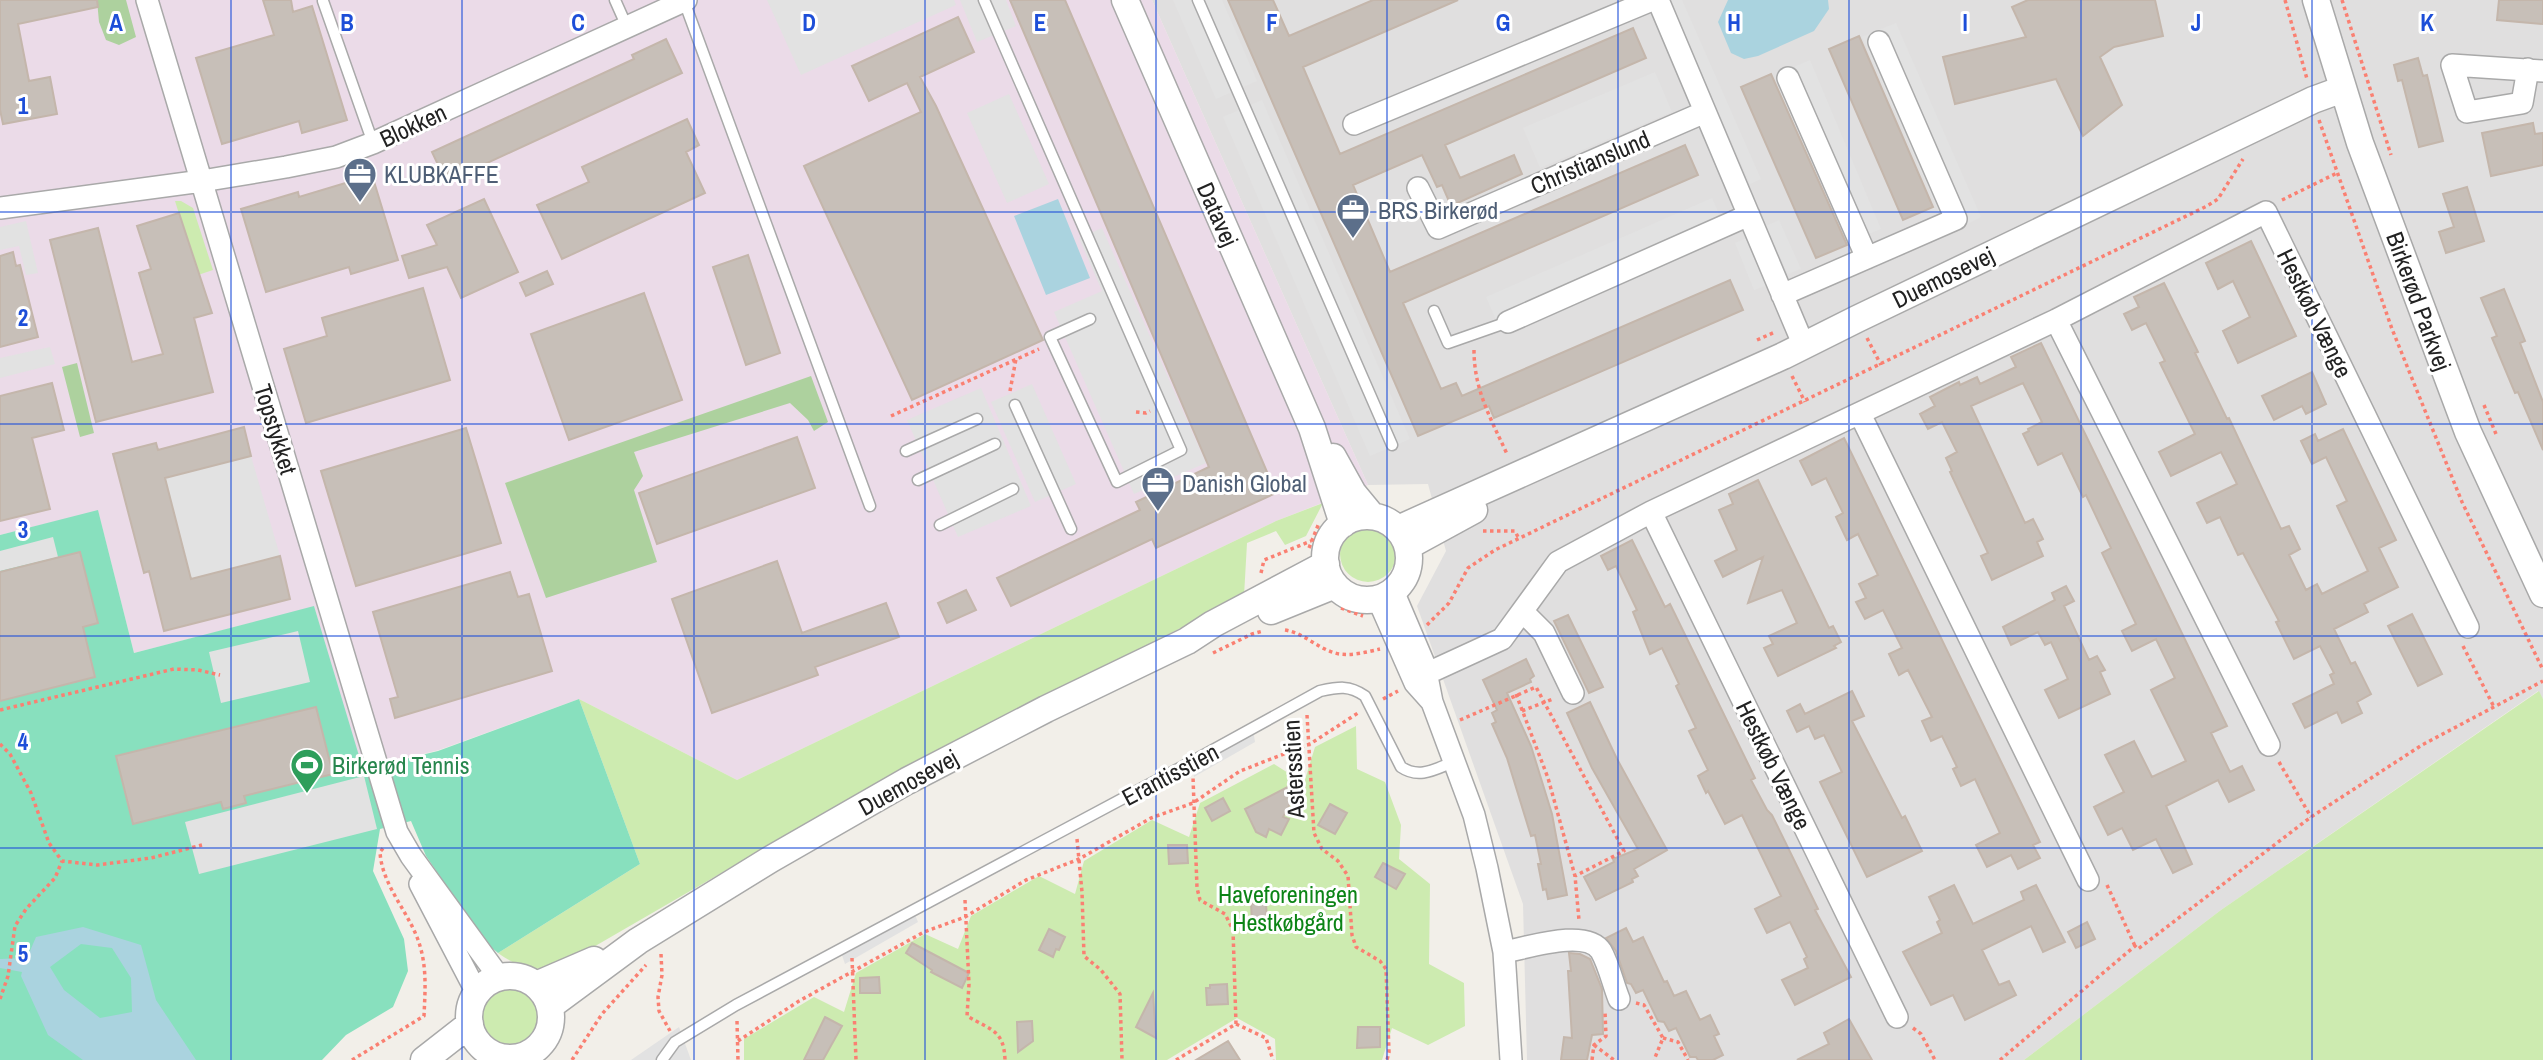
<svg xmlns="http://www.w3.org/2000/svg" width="2543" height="1060" viewBox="0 0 2543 1060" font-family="'Archivo Narrow',sans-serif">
<rect width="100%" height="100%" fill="#f2efe9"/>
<path fill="#e0dfdf" d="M1152,0H2543V699L2538,691L2221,910L2024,1060H1527L1523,904L1417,606L1446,551L1428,484L1368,485Z"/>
<path fill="#ebdbe8" d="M0,0H1152L1368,485L1276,521L737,780L579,699L439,750L362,769L314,607L134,653L98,511L0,535Z"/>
<path fill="#cdebb0" d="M175,201H181L193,208L213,270L198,275Z
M1323,503L1306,536L1285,545L1276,531L1247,543L1244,596L894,773L578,956C541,970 533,977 498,953L640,864L579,699L737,780L1276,521Z
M1340 554a28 28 0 1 1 56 0a28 28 0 1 1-56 0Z
M2539,691L2543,699V1060H2024L2221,910Z
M1356,726L1357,769L1385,782L1401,825L1399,859L1430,884L1429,964L1464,983L1465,1026L1428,1045L1392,1028L1382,1060H1276L1275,1039L1237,1018L1167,1060H744V1039L814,997L844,1012L856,973L925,934L958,949L971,916L1039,876L1075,894L1084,861L1152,820L1189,837L1200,803L1274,764L1304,783L1315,747Z
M480 1016a29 29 0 1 1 58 0a29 29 0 1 1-58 0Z"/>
<path fill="#add19e" d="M97,0H126L136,37L119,45L106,40L99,22Z
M77,363L94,433L80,437L62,367Z
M811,376L828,422L814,431L808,420L790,403L634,452L643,476L634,490L657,562L546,598L505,483Z"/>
<path fill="#88e0be" d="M98,510L134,653L314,606L363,769L438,751L579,699L640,864L498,953L485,942L426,856L411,821L380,829L373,871L404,939L408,971L393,1007L346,1035L322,1060H0V535Z"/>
<path fill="#e2e2e2" d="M767,0H954L956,5L801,75Z
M960,0H1006L1016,26L977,42Z
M1173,0H1222L1257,81L1216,99Z
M1669,0H1682L1761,179L1750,184Z
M1896,23L1981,217L1967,224L1958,204L1939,213L1862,37Z
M1810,60L1881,229L1849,242L1778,74Z
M1655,72L1672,112L1540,168L1523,128Z
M1009,94L1049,184L1007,203L967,113Z
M1262,100L1410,439L1370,456L1223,117Z
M1712,198L1727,232L1501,331L1486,297Z
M1779,220L1801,269L1788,274L1766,226Z
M26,221L38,273L26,275L19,246L0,250V227Z
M1102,228L1206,463L1134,494L1054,312L1102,291L1079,238Z
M1749,237L1768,285L1754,290L1735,243Z
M50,347L55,364L0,378V358Z
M1032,384L1076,484L1035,502L991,402Z
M981,388L1031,506L958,537L907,420Z
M251,456L280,556L191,579L165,478Z
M53,537L58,557L0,571V551Z
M298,631L310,682L221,703L209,652Z
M1253,729L1255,742L1194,777L1191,760Z
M364,776L377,829L199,874L185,822Z
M913,910L918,922L845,964L840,949Z
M679,1027L691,1060H631Z"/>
<path fill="#aad3df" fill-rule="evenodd" d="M1728,0H1828L1829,9L1814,31L1758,56L1744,59L1731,53L1718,22Z
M1058,199L1090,278L1046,295L1014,216Z
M83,927L141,945L156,1000L196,1060H83L48,1035L21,976L22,972L0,968V959L27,958L36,937ZM81,944L112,948L131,978L132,1012L100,1018L64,990L50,967Z"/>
<path fill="#c7bfb8" stroke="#c4b6ab" stroke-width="2" d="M0,0H97L98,7L18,24L29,81L50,77L57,114L3,124L0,110Z
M263,0H291L293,12L312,6L347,120L302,133L299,121L222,144L196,58L274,35Z
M1010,0H1065L1276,493L1156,548L1152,539L1011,606L997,578L1140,510L1136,502L1209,467Z
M1228,0H1273L1289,36L1373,0H1458L1303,67L1340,154L1633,28L1646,58L1445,145L1460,178L1514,155L1522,174L1451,206L1442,185L1437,187L1422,155L1353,185L1390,272L1685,145L1698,175L1403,303L1441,389L1456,383L1462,396L1730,280L1743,310L1494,418L1489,406L1418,436Z
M2028,0H2155L2163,36L2114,47L2100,57L2122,105L2083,136L2056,79L1955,104L1943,57L2026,37L2012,7Z
M2499,0H2543V24L2497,20Z
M958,17L974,52L920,77L936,106L1043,340L912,400L804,166L921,112L907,83L869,101L852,66Z
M1859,36L1933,207L1903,220L1829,49Z
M666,39L682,73L446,182L432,152L634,59L632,55Z
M2418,58L2423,76L2427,75L2443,141L2419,147L2402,80L2398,81L2394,65Z
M1771,74L1847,245L1816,258L1741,87Z
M687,119L699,145L686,152L705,193L562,259L537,205L589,182L582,167Z
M2533,123L2535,134L2543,133V165L2491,176L2482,133Z
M372,175L398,260L351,274L349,267L266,292L241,209L298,192L299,197Z
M2467,187L2484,241L2446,253L2439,232L2454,227L2443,194Z
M484,199L518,272L461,298L447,267L409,278L402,256L437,245L427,225Z
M179,213L212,313L194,318L213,392L96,422L50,240L98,228L132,362L163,354L139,273L151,269L137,226Z
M2251,241L2296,336L2238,363L2223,331L2250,317L2233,281L2218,289L2206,263Z
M13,252L16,266L20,265L38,337L0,347V256Z
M748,255L780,353L746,365L713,267Z
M547,271L553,284L526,296L520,283Z
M2164,283L2198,352L2195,353L2227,419L2229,418L2281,529L2289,526L2300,549L2289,555L2306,590L2317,584L2322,594L2368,571L2337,506L2347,501L2326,457L2312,464L2301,441L2315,434L2318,441L2343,429L2396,540L2379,548L2398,587L2364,604L2368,612L2334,629L2351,664L2355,662L2371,694L2357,702L2362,713L2342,723L2337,712L2305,728L2293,704L2334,684L2330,675L2334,673L2320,646L2294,659L2276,622L2279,621L2243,553L2238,555L2220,517L2207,523L2197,503L2237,484L2221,452L2171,476L2159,452L2195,434L2160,363L2165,361L2146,323L2132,330L2124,314L2139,307L2134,297Z
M423,288L450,380L306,423L284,349L327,336L322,318Z
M2504,289L2525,341L2520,343L2543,402V450L2518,392L2515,393L2492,338L2497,336L2481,298Z
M644,293L682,400L569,440L531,334Z
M2041,343L2227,726L2211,733L2230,772L2242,766L2254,790L2229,802L2218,780L2166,806L2192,864L2173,873L2156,839L2133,850L2122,828L2108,835L2094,807L2124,792L2105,755L2134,741L2152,777L2186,761L2151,690L2175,678L2156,639L2132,651L2122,631L2136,624L2102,553L2111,548L2086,495L2083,497L2062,453L2038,465L2023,434L2029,431L2028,429L2042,422L2023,383L1971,406L2025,523L2033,519L2043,539L2037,542L2043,556L1992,580L1981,556L1988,553L1950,472L1952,471L1946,458L1957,452L1942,422L1928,429L1920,414L1935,406L1930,397L1959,382L1960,385L1977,377L1980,384L2016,367L2011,357Z
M2312,372L2326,404L2306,414L2302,406L2274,420L2262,396Z
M52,383L64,430L32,438L50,509L0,521V396Z
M244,427L251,456L165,478L191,579L280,556L290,599L164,631L149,571L144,573L113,454L156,443L158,450Z
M466,428L501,543L356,586L321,471Z
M797,437L815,488L657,544L639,493Z
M1844,438L2040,842L2033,845L2040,858L2018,869L2011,855L1987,867L1976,845L2000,833L1975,779L1961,786L1953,769L1957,767L1942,736L1931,741L1922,721L1932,717L1908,670L1899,675L1889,654L1902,648L1883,610L1865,619L1856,602L1866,598L1859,584L1878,575L1858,534L1847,540L1836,517L1843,513L1826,478L1812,485L1800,461Z
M1758,480L1829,628L1833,626L1841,642L1834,646L1836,648L1778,676L1764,648L1773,644L1769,636L1797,623L1782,590L1748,603L1763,557L1723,577L1715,561L1737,550L1719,510L1733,504L1729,494Z
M1632,540L1665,607L1670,604L1755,778L1751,780L1767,810L1772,815L1818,909L1815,910L1851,977L1795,1005L1782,980L1808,968L1804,959L1807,957L1790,922L1767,933L1755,909L1781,896L1742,815L1725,824L1708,791L1706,793L1698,776L1708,770L1689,731L1696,728L1676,686L1679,684L1662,648L1650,654L1633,612L1637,610L1616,566L1608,570L1601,556Z
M80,552L98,623L83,627L95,677L0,701V572Z
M777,561L802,633L886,603L899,637L815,667L818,675L712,713L672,599Z
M510,572L518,597L529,594L552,671L395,718L390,699L398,697L373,612Z
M2066,586L2074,601L2064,606L2089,660L2097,656L2105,670L2100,672L2110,694L2059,718L2045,690L2068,679L2051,642L2045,645L2038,632L2011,645L2003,627L2055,600L2052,593Z
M966,590L976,610L947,623L938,603Z
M2412,614L2442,674L2418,686L2388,626Z
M1568,615L1603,687L1589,693L1554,621Z
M1526,659L1534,676L1530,679L1531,682L1507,693L1531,746L1552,814L1567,895L1548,899L1546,889L1543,890L1538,864H1541L1535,835L1531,836L1507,758L1492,724L1496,722L1492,713L1497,710L1483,680Z
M1852,691L1864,716L1852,721L1902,818L1905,816L1922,851L1867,877L1820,782L1842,772L1824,735L1815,739L1809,726L1797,732L1787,711L1800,704L1805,714Z
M1590,702L1617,759L1667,850L1634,869L1638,876L1632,879L1633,882L1596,900L1584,877L1614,862L1613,859L1638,849L1592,768L1567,713Z
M316,707L333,774L244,796L246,803L223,809L221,802L133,824L116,756Z
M1303,779L1283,817L1289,819L1281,835L1269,829L1266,837L1256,832L1245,809Z
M1223,798L1230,811L1212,821L1205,808Z
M1330,804L1347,813L1335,834L1318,825Z
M1168,845H1187L1188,863L1169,864Z
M1383,863L1405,874L1396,889L1375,877Z
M1954,885L1973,924L2024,900L2021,892L2036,885L2065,942L2043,952L2031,926L1982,950L1999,985L2009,981L2016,995L1965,1020L1953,995L1931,1005L1903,952L1942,933L1937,922L1940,920L1929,897Z
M1266,903L1267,921L1252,922L1251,904Z
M2087,922L2095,939L2076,948L2068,932Z
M1626,928L1633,942L1643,937L1664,982L1667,981L1674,996L1686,991L1700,1020L1710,1015L1719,1034L1714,1036L1723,1055L1713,1060H1698L1696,1057H1690L1676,1028L1669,1031L1664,1022L1658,1021L1643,990L1636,993L1631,984L1627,983L1616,951L1606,938Z
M1049,929L1065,937L1059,950L1056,949L1053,957L1039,950Z
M912,943L969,973L962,988L931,972L932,970L906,953Z
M1569,953L1580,954L1590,959L1602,989L1603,1034L1592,1035L1587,1060H1561L1564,1037L1572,1038L1568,971H1571Z
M879,977L880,993H860V978Z
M1227,984L1228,1004L1207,1005L1206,988H1210V985Z
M1153,993L1156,1038L1136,1027Z
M825,1017L842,1026L823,1060H804Z
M1849,1019L1872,1060H1797L1829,1044L1824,1033Z
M1032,1021L1033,1041L1018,1052L1017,1022Z
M1358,1027H1380V1047L1357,1048Z
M1228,1041L1240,1060H1196Z"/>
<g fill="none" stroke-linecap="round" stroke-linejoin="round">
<defs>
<path id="service" d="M615,0L627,27
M984,0L1181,450L1117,482L1050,337L1090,319
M1198,0L1392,445
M323,1L373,143
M684,1L870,506
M1434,311L1448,343L1508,322
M1015,405L1071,529
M906,451L977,419
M918,480L995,444
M940,525L1013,489
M662,1060L675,1042L736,1005L1193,761L1320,691C1339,687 1349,685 1365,696L1401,767C1420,780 1437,768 1456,761"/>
<path id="minor" d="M147,0L397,832L411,856L499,977
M1658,0L1804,346
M2528,69L2522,103L2467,112L2452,65L2543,71
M1788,78L1867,258
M1354,124L1652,0
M1418,188L1438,228L1705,112
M0,208L202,181L286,167L336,157L373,143L686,0
M1782,295L1956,219L1879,42
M2056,320L2269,745
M1508,322L1749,215
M1860,414L2088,880
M1651,512L1897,1017
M1393,591L1425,666L1432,702L1474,815L1487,868L1504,952L1511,1060
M1378,599L1415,683L1432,702
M1523,612L1544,633L1573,693
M1428,673L1502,639L1558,562L1651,512L2056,320L2266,212L2468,627
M420,884L477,993
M1504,952C1527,948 1586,928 1601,951C1609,965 1613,984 1619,999"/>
<path id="tertiary" d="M1125,0L1312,428L1343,524
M2316,0L2360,143L2468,432L2543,594
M1333,457L1353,493L1372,516
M1325 558a42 42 0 1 1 84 0a42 42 0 1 1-84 0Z
M1398,529L1783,356L1857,319L2313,100L2343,89
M1408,546L1474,510
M1271,611L1335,585
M469 1017a41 41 0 1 1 82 0a41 41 0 1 1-82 0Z
M536,985L594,960
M550,1006L638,941L771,859L907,781L1046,709L1187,641L1213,624L1326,564
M424,1060L470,1024"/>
</defs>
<use href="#service" stroke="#a9a9a9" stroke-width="13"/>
<use href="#minor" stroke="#a9a9a9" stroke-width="24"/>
<use href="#tertiary" stroke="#a9a9a9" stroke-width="29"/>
<path stroke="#fa8072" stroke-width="3.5" stroke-dasharray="3.5 3.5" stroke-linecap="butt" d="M2285,0L2307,79
M2342,0L2391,155
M2319,120L2392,329L2462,502L2543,670
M2282,200L2337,173
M1867,338L1881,365
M1757,340L1775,332
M1474,350C1474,390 1491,419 1507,454
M1792,376L1805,402
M1010,391L1016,359
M2484,405L2496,434
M1136,412L1146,413L1150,411
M891,416L1039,349
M1483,531H1515L1519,539
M1309,548L1319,523
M1261,573L1264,560L1311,541
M1341,608L1363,616
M1427,625L1449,603L1468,568L1495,550L2207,206L2218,199L2243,159
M1285,630C1304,633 1317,648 1335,653C1348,657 1367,652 1380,649
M2463,646L2494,707
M1213,653L1252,634L1263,631
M1516,694L1548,778L1575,876L1579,920
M1383,699L1398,691
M0,710L174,669L198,670L220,675
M1522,711L1553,699
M1307,715L1314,833L1322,849L1338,861L1348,876L1352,935L1356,947L1380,961L1386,969L1389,1052L1387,1060
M1460,720L1536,687L1624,851L1575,876
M0,744L10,754L31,793L49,843L62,861L97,865L151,858L202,845
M2279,762L2311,817
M1077,839L1082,892L1084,956L1101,970L1120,994L1122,1060
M2107,885L2135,946
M965,900L969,984L967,1016C991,1030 1004,1030 1005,1060
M661,954L662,975L658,997L659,1011L670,1031
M852,958L856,1060
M0,999L8,976L15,926L26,909L55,878L62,861
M1636,1003L1644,1005L1663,1038L1654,1060
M737,1021L738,1060
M1236,1024L1266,1038L1273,1060
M1913,1028L1921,1034L1935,1060
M1663,1038L1678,1042L1688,1060
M738,1041L799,1001L924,932L965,917L1026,880L1079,859L1151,818L1193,803L1240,771L1310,744L1358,713
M1594,1045L1614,1060
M352,1060L424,1016C425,993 427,969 420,946C411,914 382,887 380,852L384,847
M572,1060L602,1014L646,965
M1176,1060L1236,1024L1233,930L1225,914L1200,900L1197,888L1193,777
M1592,1060L1594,1045L1606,1036L1605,1012
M2000,1060L2135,946L2138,949L2311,817L2422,745L2543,681"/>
<use href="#service" stroke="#fff" stroke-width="10"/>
<use href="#minor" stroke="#fff" stroke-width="21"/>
<use href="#tertiary" stroke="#fff" stroke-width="26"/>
</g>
<path fill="none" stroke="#1d4ed8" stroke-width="2" stroke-opacity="0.55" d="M231,0V1060M462,0V1060M694,0V1060M925,0V1060M1156,0V1060M1387,0V1060M1618,0V1060M1849,0V1060M2081,0V1060M2312,0V1060M0,212H2543M0,424H2543M0,636H2543M0,848H2543"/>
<defs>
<symbol id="office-pin" viewBox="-11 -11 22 30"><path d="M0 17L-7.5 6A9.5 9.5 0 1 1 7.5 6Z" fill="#5c6f8a" stroke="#fff"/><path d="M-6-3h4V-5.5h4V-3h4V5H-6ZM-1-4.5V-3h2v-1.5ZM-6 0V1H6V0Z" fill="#fff"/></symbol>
<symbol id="stadium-pin" viewBox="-11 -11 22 30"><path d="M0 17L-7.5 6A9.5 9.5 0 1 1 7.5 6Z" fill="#2e9e5b" stroke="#fff"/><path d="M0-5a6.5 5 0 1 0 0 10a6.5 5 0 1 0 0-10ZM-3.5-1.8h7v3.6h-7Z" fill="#fff"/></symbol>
</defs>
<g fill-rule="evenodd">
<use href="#office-pin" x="341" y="155" width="38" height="52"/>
<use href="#office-pin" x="1334" y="191" width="38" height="52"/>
<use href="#office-pin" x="1139" y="464" width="38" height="52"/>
<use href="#stadium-pin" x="288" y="746" width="38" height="52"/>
</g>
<g text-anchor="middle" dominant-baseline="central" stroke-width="6" stroke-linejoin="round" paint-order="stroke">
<g font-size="24" fill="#222" stroke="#fff">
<text transform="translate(413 125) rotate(-25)">Blokken</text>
<text transform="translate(1590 162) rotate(-23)">Christianslund</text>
<text transform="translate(1218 214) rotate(66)">Datavej</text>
<text transform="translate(1943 277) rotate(-26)">Duemosevej</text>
<text transform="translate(2419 301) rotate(70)">Birkerød Parkvej</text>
<text transform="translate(2315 313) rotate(64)">Hestkøb Vænge</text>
<text transform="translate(276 429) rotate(73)">Topstykket</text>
<text transform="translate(1774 765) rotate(64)">Hestkøb Vænge</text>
<text transform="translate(1293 769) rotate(-93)">Astersstien</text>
<text transform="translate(1170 774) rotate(-28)">Erantisstien</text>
<text transform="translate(908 782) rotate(-29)">Duemosevej</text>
</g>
<g font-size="24" fill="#4e5e75" stroke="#fff" text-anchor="start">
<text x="384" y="174">KLUBKAFFE</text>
<text x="1378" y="210">BRS Birkerød</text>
<text x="1182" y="483">Danish Global</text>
</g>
<g font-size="24" fill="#27864d" stroke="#fff" text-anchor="start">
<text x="332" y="765">Birkerød Tennis</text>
</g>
<g font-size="24" fill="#0c8416" stroke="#fff">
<text x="1288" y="894">Haveforeningen<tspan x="1288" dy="28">Hestkøbgård</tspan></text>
</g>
</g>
<g font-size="23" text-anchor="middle" font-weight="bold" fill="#1d4ed8" stroke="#fff" stroke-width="6" stroke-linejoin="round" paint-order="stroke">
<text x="116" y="31">A</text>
<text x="347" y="31">B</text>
<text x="578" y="31">C</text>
<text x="809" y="31">D</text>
<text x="1040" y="31">E</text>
<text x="1272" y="31">F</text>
<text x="1503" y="31">G</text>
<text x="1734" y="31">H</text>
<text x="1965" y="31">I</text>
<text x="2196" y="31">J</text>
<text x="2427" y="31">K</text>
<text x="23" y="114">1</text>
<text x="23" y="326">2</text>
<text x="23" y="538">3</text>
<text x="23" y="750">4</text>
<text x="23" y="962">5</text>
</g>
</svg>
